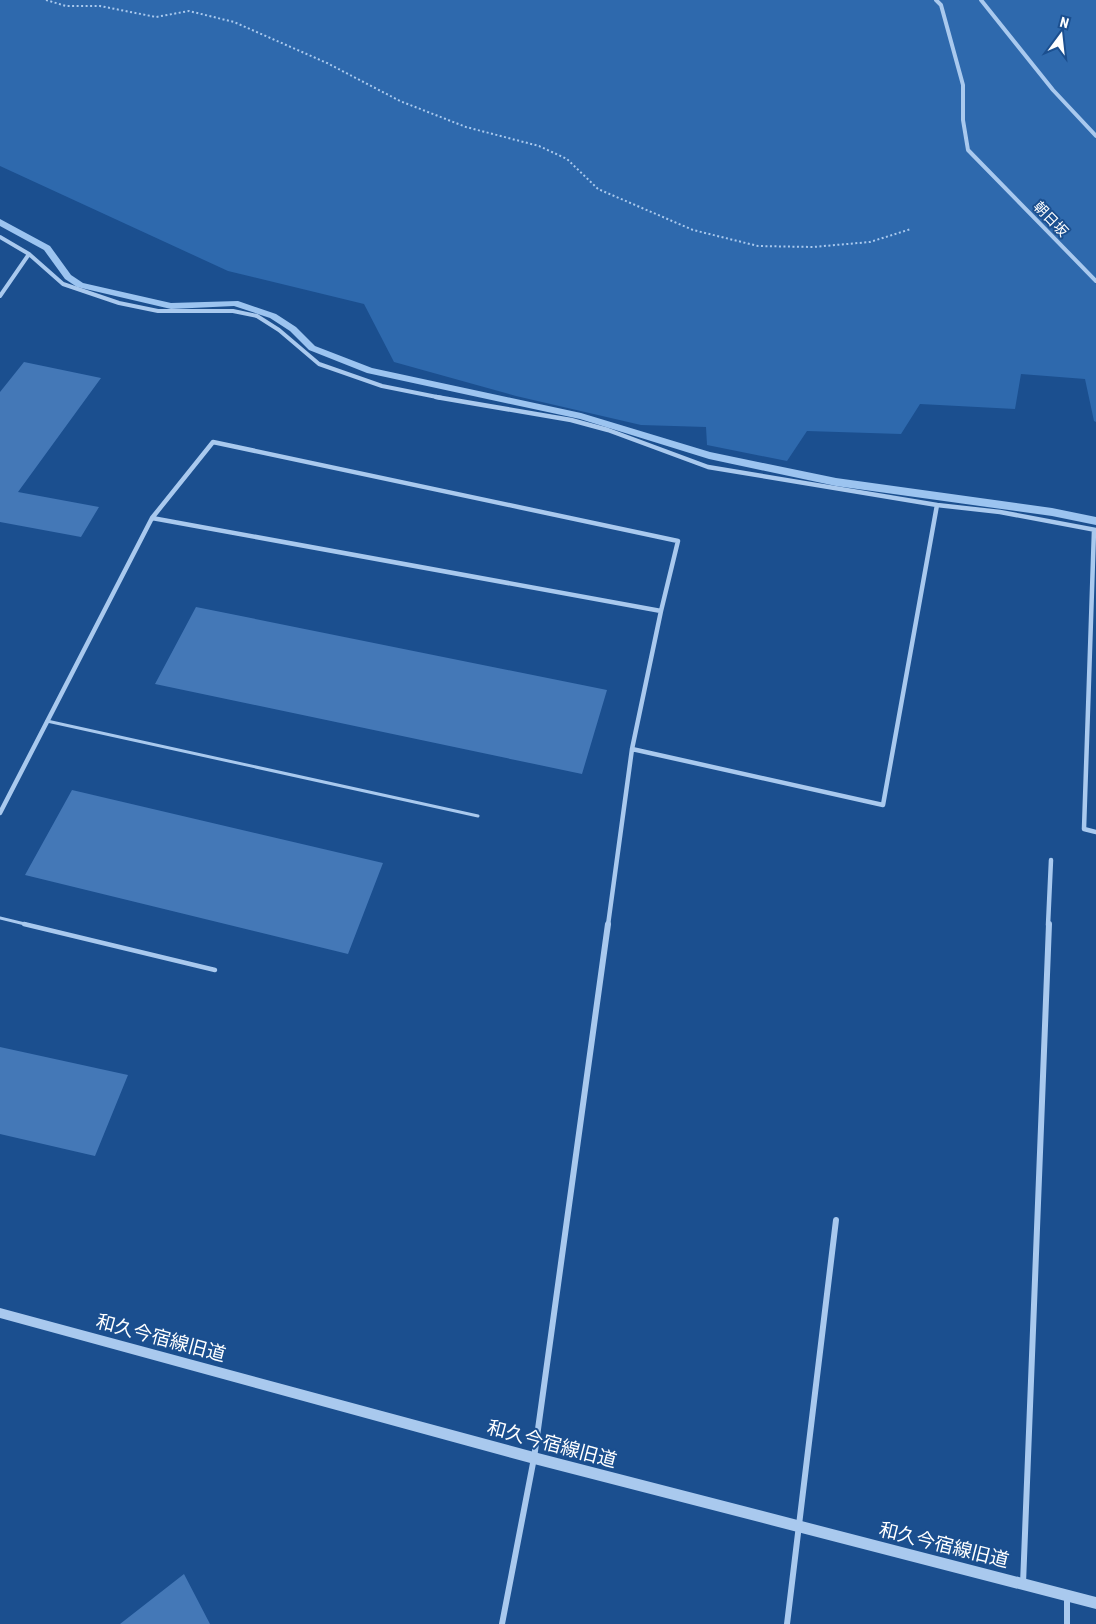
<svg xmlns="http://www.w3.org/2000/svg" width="1096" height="1624" viewBox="0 0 1096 1624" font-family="'Roboto Condensed','Noto Sans JP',sans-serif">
<rect width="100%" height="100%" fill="#1b4f8f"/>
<path fill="#2e69ad" d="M0,0H1096V422L1094,421L1085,379L1021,374L1015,409L920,404L901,434L807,431L787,461L707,445L706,427L641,425L516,396L394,362L364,304L228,271L0,166Z"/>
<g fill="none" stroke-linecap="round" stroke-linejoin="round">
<path fill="#9cc4f0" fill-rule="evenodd" d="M0,219L50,246L71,275L83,283L171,303L238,301L276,314L296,327L315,346L372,368L581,413L710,452L836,478L1052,508L1096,517V525L1052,516L836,486L709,459L580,419L367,373L309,350L290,331L270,318L234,306L171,309L77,287L65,279L44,250L0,226Z"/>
</g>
<path fill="#4478b7" d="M24,362L101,378L18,492L99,507L81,537L0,522V392Z
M196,607L607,690L582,774L155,684Z
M72,790L383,863L348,954L25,875Z
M0,1047L128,1075L95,1156L0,1134Z
M184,1574L210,1624H120Z"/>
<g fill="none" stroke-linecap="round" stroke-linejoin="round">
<path stroke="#a9c9ee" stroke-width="2" stroke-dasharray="2 2.5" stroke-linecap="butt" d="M46,0L66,6H100L156,17L189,11L234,22L327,63L400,101L466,127L539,146L567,159L598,189L693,230L758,246L813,247L870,242L911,229"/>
<path stroke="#a9c9ee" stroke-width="3" d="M47,721L478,816
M0,918L29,925"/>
<path stroke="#a9c9ee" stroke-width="4.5" d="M24,924L215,970"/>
<path stroke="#a9c9ee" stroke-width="4" d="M936,0L941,5L963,85V120L968,150L1096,281
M981,0L1053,90L1096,136
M0,237L29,254L63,284L119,303L158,311H233L257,316L279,330L319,364L382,386L442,398
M0,296L29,254"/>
<path stroke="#a9c9ee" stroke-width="4.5" d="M436,397L571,420L608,430L708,467L937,505L1000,512L1096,530
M152,518L661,611L632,749L608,925
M1094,530L1084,829L1096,832
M632,749L883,805L937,505
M0,813L152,518L213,442L678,541L661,611
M1048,925L1051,860"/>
<path stroke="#a9c9ee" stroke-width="6" d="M1023,1584L1049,924
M1067,1596V1624
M502,1624L534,1458L608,924
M787,1624L836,1220"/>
<path fill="#a9c9ee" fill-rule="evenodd" d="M0,1308L534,1452L1096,1597V1609L534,1464L0,1318Z"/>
</g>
<g text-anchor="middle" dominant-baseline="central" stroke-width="4" stroke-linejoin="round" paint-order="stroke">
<g font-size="14" fill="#fff" stroke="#1b4f8f">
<text transform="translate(1051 219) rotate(46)">朝日坂</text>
</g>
<g font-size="19" fill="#fff" stroke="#1b4f8f">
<text transform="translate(161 1338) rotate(15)">和久今宿線旧道</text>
<text transform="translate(552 1444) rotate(15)">和久今宿線旧道</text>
<text transform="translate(944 1545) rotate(14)">和久今宿線旧道</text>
</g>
</g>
<g transform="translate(1061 35) rotate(15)" stroke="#1b4f8f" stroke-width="4" paint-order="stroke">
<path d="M0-4L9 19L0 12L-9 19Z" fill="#ffffff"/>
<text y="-8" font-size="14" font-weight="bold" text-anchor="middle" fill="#ffffff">N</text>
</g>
</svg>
